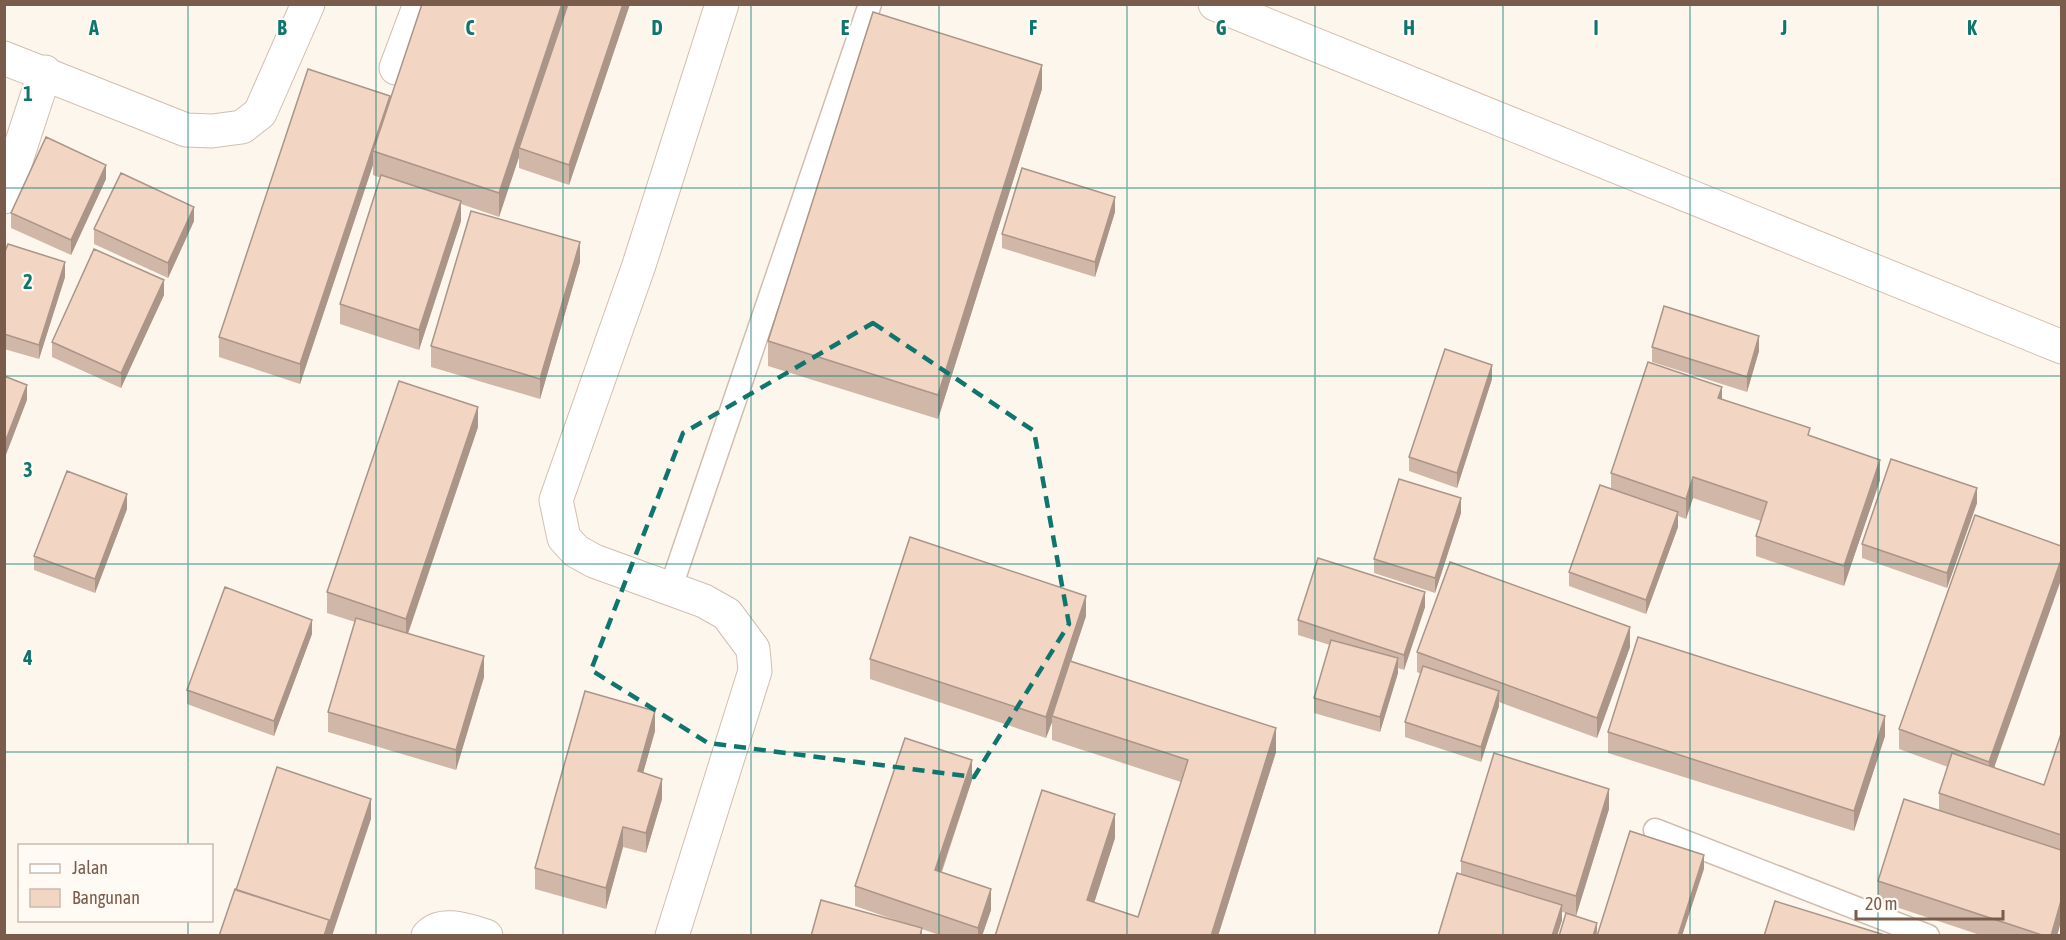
<svg xmlns="http://www.w3.org/2000/svg" width="2066" height="940" viewBox="0 0 2066 940" font-family="'Asap Condensed',sans-serif">
<rect width="100%" height="100%" fill="#fdf6ec"/>
<g fill="none" stroke-linecap="round" stroke-linejoin="round">
<defs>
<path id="lane" d="M671,587L870,4
M1655,830L1928,936"/>
<path id="street" d="M4,58L186,130L212,131L242,127L260,113L308,4
M396,68L420,4
M4,197L45,72
M428,936C442,920 469,931 486,936
M672,936L755,671L753,649L727,614L704,601L594,561L576,551L564,538L556,500L639,265L722,4"/>
<path id="secondary" d="M1215,4L2062,347"/>
</defs>
<use href="#lane" stroke="#d1beb0" stroke-width="25"/>
<use href="#street" stroke="#d1beb0" stroke-width="35"/>
<use href="#secondary" stroke="#d6c0b0" stroke-width="35"/>
<use href="#lane" stroke="#fff" stroke-width="22"/>
<use href="#street" stroke="#fff" stroke-width="33"/>
<use href="#secondary" stroke="#fff" stroke-width="33"/>
</g>
<path fill="#d1b7a8" d="M630,4L569,185L519,168V157L499,217L461,204V221L419,350L340,324V304L381,178L373,175V165L300,384L219,357V337L390,102Z
M1042,89L938,419L768,366V341Z
M106,179L71,255L11,228V213Z
M1115,212L1095,277L1002,248V234Z
M194,221L168,278L94,244V229Z
M4,254L65,277L39,359L4,349Z
M580,262L540,399L431,367V346Z
M164,295L121,388L52,357V342Z
M1652,347L1759,351L1747,392L1652,362Z
M1492,379L1457,488L1409,471V457Z
M1722,399L1810,436L1880,480L1844,586L1756,556V536L1761,521L1693,498L1686,519L1678,516V527L1646,614L1569,586V572L1611,489V473Z
M478,427L408,634L484,677L456,770L328,732V712L355,622L327,613V592Z
M1977,503L1947,588L1862,558V544Z
M127,509L95,593L34,570V556Z
M1461,513L1435,593L1374,573V559Z
M1975,515L1995,768L2044,785L2061,734V921L2057,936H1983L1878,901V881L1939,810V793L1948,767L1899,749V729Z
M1425,607L1404,670L1398,668V673L1380,732L1314,713V698L1330,645L1298,635V620Z
M1086,616L1071,661L1276,752L1218,936H995L1115,838L1094,903L1138,917L1181,782L1052,740V722L1046,738L870,679V659Z
M312,634L274,736L187,704V690Z
M1630,647L1597,738L1499,702V706L1481,762L1405,737V722L1421,674L1417,672V652Z
M655,731L643,773L662,799L646,853L623,847L606,909L535,889V868Z
M1608,732L1885,736L1854,831L1608,753Z
M972,780L942,872L991,910L982,936H942L922,929V936L907,924L855,906V886Z
M1609,809L1576,916L1597,931L1596,936H1559L1566,913L1562,912V920L1557,936H1438L1461,874V861Z"/>
<path fill="#aa9588" d="M562,4H570L519,148V157L499,217V193Z
M623,4H630L569,185V165Z
M1042,65V89L938,419V395Z
M390,96V116L373,151V165L300,384V364Z
M106,165V179L71,255V240Z
M1115,197V212L1095,277V262Z
M461,201V221L419,350V330Z
M194,207V221L168,278V263Z
M580,242V262L540,399V379Z
M65,262V277L39,359V345Z
M164,280V295L121,388V373Z
M1759,336V351L1747,392V377Z
M1492,365V379L1457,488V473Z
M27,385V400L4,460V445Z
M1722,387V407L1718,398Z
M478,407V427L406,639V619Z
M1880,460V480L1844,586V566Z
M1693,477V498L1686,519V499Z
M1977,488V503L1947,588V573Z
M127,494V509L95,593V579Z
M1461,498V513L1435,593V578Z
M1678,512V527L1646,614V600Z
M2061,560V580L1989,782V762Z
M1425,592V607L1404,670V655Z
M1086,596V616L1053,716H1052V722L1046,738V717Z
M312,620V634L274,736V721Z
M1630,627V647L1597,738V718Z
M484,656V677L456,770V750Z
M1398,658V673L1380,732V717Z
M1499,691V706L1481,762V747Z
M655,711V731L638,791V771Z
M1885,716V736L1854,831V811Z
M1276,728V752L1218,936H1211Z
M972,760V780L935,890V870Z
M662,779V799L646,853V833Z
M1609,789V809L1576,916V896Z
M371,799V819L332,936H329V924Z
M1115,814V838L1087,925V900Z
M623,827V847L606,909V888Z
M1704,855V869L1682,936H1678Z
M991,889V910L982,936H978V928Z
M2061,901V921L2057,936H2051Z
M1562,905V920L1557,936H1552Z
M329,920V936H324Z
M1597,923V931L1596,936H1593Z"/>
<path fill="#f3d5c3" stroke="#aa9588" stroke-width="1.5" d="M422,4H562L499,193L373,151Z
M568,4H623L569,165L519,148Z
M873,12L1042,65L938,395L768,341Z
M308,69L390,96L300,364L219,337Z
M46,137L106,165L71,240L11,213Z
M1022,168L1115,197L1095,262L1002,234Z
M121,173L194,207L168,263L94,229Z
M381,175L461,201L419,330L340,304Z
M471,211L580,242L540,379L431,346Z
M8,244L65,262L39,345L4,334V254Z
M94,249L164,280L121,373L52,342Z
M1664,306L1759,336L1747,377L1652,347Z
M1445,349L1492,365L1457,473L1409,457Z
M1648,362L1722,387L1718,398L1810,428L1808,435L1880,460L1844,566L1756,536L1767,502L1693,477L1686,499L1611,473Z
M4,376L27,385L4,445Z
M399,381L478,407L406,619L327,592Z
M1891,459L1977,488L1947,573L1862,544Z
M67,471L127,494L95,579L34,556Z
M1399,479L1461,498L1435,578L1374,559Z
M1600,485L1678,512L1646,600L1569,572Z
M1975,515L2061,546V560L1989,762L1899,729Z
M910,537L1086,596L1046,717L870,659Z
M1318,558L1425,592L1404,655L1298,620Z
M1450,562L1630,627L1597,718L1417,652Z
M225,587L312,620L274,721L187,690Z
M356,618L484,656L456,750L328,712Z
M1638,637L1885,716L1854,811L1608,732Z
M1331,640L1398,658L1380,717L1314,698Z
M1070,661L1276,728L1211,936H995L1042,790L1115,814L1087,900L1138,917L1188,760L1052,716Z
M1423,666L1499,691L1481,747L1405,722Z
M585,691L655,711L638,771L662,779L646,833L623,827L606,888L535,868Z
M2061,734V835L1939,793L1952,753L2044,785Z
M905,738L972,760L935,870L991,889L978,928L855,886Z
M1494,753L1609,789L1576,896L1461,861Z
M277,767L371,799L329,924V920L236,890Z
M1904,799L2061,850V901L2051,936H2045L1878,881Z
M1630,831L1704,855L1678,936H1597Z
M1457,873L1562,905L1552,936H1438Z
M235,889L329,920L324,936H219Z
M821,900L922,928L920,936H811Z
M1775,901L1888,936H1764Z
M1566,913L1597,923L1593,936H1559Z"/>
<path fill="none" stroke="#0f766e" stroke-width="4.5" stroke-dasharray="12 8" stroke-linejoin="round" d="M873,323L1034,431L1069,624L974,777L708,743L591,670L683,433Z"/>
<path fill="none" stroke="#0f766e" stroke-width="1.5" stroke-opacity="0.55" d="M188,4V846M376,4V936M563,4V936M751,4V936M939,4V936M1127,4V936M1315,4V936M1503,4V936M1690,4V936M1878,4V936M4,188H2062M4,376H2062M4,564H2062M4,752H2062M188,920V936"/>
<g font-size="20" text-anchor="middle" font-weight="bold" fill="#0f766e" stroke="#fffaf3" stroke-width="4.5" stroke-linejoin="round" paint-order="stroke">
<text x="94" y="35">A</text>
<text x="282" y="35">B</text>
<text x="470" y="35">C</text>
<text x="657" y="35">D</text>
<text x="845" y="35">E</text>
<text x="1033" y="35">F</text>
<text x="1221" y="35">G</text>
<text x="1409" y="35">H</text>
<text x="1596" y="35">I</text>
<text x="1784" y="35">J</text>
<text x="1972" y="35">K</text>
<text x="28" y="101">1</text>
<text x="28" y="289">2</text>
<text x="28" y="477">3</text>
<text x="28" y="665">4</text>
</g>
<rect width="2066" height="940" fill="none" stroke="#7a5c4d" stroke-width="12"/>
<rect x="18" y="844" width="195" height="78" fill="#fffaf3" stroke="#cabbb1" stroke-width="1.5"/>
<rect x="30" y="864" width="30" height="9" fill="#ffffff" stroke="#cabbb1" stroke-width="1.5"/>
<text x="72" y="874" font-size="18" fill="#7a5c4d">Jalan</text>
<rect x="30" y="889" width="30" height="18" fill="#f3d5c3" stroke="#cabbb1" stroke-width="1.5"/>
<text x="72" y="904" font-size="18" fill="#7a5c4d">Bangunan</text>
<path d="M1856 910v9h147v-9" fill="none" stroke="#7a5c4d" stroke-width="3"/>
<text x="1865" y="910" font-size="18" fill="#7a5c4d" stroke="#fffaf3" stroke-width="4.5" paint-order="stroke">20 m</text>
</svg>
